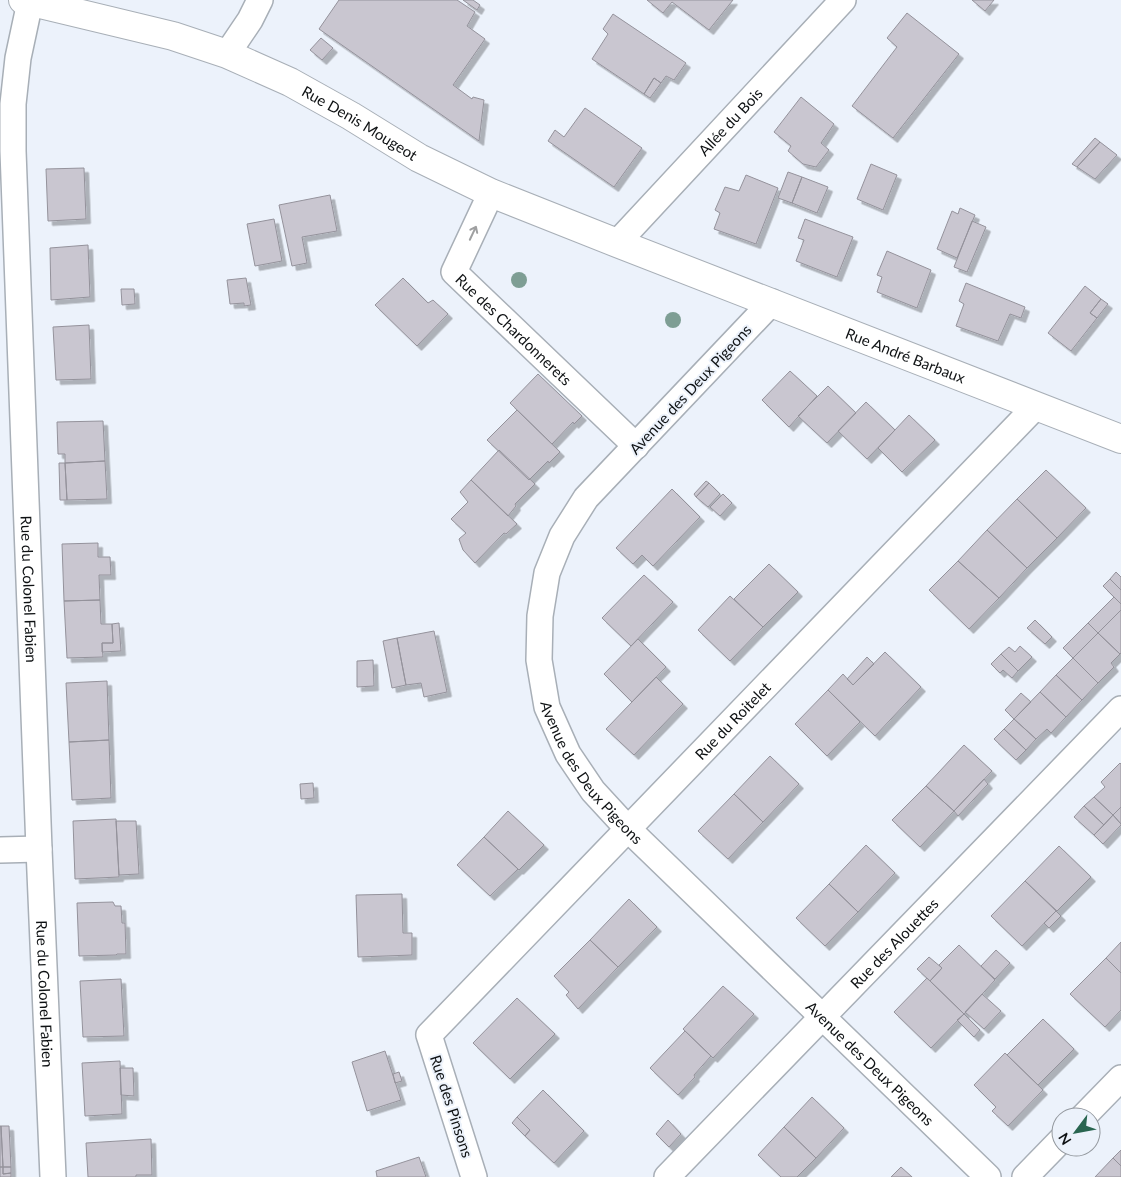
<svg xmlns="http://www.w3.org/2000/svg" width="1121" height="1177" viewBox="0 0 1121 1177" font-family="Lato,sans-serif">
<defs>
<filter id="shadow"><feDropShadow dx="4.5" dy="4.5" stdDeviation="0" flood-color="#0004"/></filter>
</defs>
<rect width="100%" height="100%" fill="#ecf2fb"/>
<path fill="#c9c6d0" stroke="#94929b" filter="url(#shadow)" d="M339,0H457L475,12L467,26L485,39L453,85L472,99L473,97L484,100L479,141L319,29Z
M463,0H473L480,5L477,10Z
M647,0H733L709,30L672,2L663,13Z
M972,0H994L985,11Z
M907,13L959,54L893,138L852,106L897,47L887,38Z
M613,14L686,63L674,80L666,76L661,83L654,78L644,94L592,59L608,34L603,29Z
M321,38L333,48L322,60L310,50Z
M654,78L661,83L650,98L644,94Z
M801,97L834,124L821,143L829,150L816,167L803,164L788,151L791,146L774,132Z
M585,108L642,148L614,187L548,141L555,130L564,137Z
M1095,138L1100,142L1077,167L1072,164Z
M1100,142L1117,155L1095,179L1077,167Z
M871,164L897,175L883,210L857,199Z
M84,168L86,219L48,221L46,169Z
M788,172L802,177L792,203L778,198Z
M746,175L778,188L756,244L714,229L720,213L715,210L725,187L739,191Z
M802,177L828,187L817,213L792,203Z
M330,195L337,231L302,237L307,263L292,266L279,205Z
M960,208L975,215L957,258L937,249L952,211L958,214Z
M274,219L282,261L255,266L247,224Z
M805,219L853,237L837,277L796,261L804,240L798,238Z
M972,221L986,227L967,272L954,267Z
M88,245L90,297L51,300L50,248Z
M887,251L931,270L917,308L877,292L882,277L877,275Z
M246,278L251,305L244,306V303L230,304L227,280Z
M403,278L428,303L433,300L448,314L417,346L375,305Z
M966,283L1025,307L1021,318L1010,314L998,341L956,326L964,304L959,301Z
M1085,286L1101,299L1090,313L1097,318L1071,351L1048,333Z
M121,289H134L135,304L122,305Z
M1101,299L1108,304L1097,318L1090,313Z
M89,325L91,379L56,380L53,327Z
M790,371L817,396L789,427L762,400Z
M538,374L582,416L574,424L573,422L552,444L510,403Z
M828,386L856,413L827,443L798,416Z
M866,402L895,430L867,459L838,431Z
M517,410L560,452L549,463L548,461L529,480L487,440Z
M909,415L935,440L902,472L878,448Z
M103,421L105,461L65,463V454H58L57,422Z
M499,450L535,484L515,504L516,506L508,516L471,480Z
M105,461L107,499L67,500L65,463Z
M59,463H65L67,500H60Z
M1046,470L1086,508L1057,538L1017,499Z
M471,480L517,524L506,534L504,533L475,563L463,550L459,539L466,533L451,519L468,502L460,492Z
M706,481L709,483L696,497L694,494Z
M709,483L720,494L708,507L696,497Z
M672,489L700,517L653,566L642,555L633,564L616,548Z
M723,494L732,503L720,516L710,507Z
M1017,499L1057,538L1027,568L987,530Z
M987,530L1027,568L999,598L958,561Z
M98,543V557H110L111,575H99L100,600L64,601L62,544Z
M958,561L999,598L969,629L929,590Z
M769,564L798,592L763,627L734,599Z
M1116,572L1121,577V590L1110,579Z
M644,575L673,602L631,646L602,618Z
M1110,579L1121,590V604L1103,586Z
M730,596L763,627L730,661L698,630Z
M1114,597L1121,604V610L1098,633L1088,623Z
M100,600L101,624H112L113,643H102L103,657L67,658L64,601Z
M1121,610V653L1120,654L1098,633Z
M1035,620L1052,637L1045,644L1027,628Z
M119,623L121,651L102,652V643H113L112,624Z
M1088,623L1098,633L1073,658L1063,648Z
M434,631L447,692L424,697L421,683L406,685L397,638Z
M1098,633L1120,654L1111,663L1114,667L1098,683L1073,658Z
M397,638L406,685L392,688L383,641Z
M638,639L666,667L632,702L604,674Z
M1020,646L1032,657L1018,671L1001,654L1009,647L1015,652Z
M885,652L921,687L875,736L828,690L843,674L853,685Z
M1001,654L1018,671L1012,678L1003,670L1000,673L991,664Z
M867,657L874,664L853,685L847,679Z
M1073,658L1098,683L1082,700L1056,675Z
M373,660L374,686L357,687V661Z
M1056,675L1082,700L1066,717L1040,692Z
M656,677L683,704L634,755L606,729Z
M107,681L109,740L69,742L66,683Z
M828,690L860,722L827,756L795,724Z
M1040,692L1066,717L1051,733L1047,729L1036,739L1014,719Z
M1021,693L1031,702L1014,719L1005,710Z
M1014,719L1036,739L1026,750L1004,729Z
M1004,729L1026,750L1016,760L994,739Z
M109,740L111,798L72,800L69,742Z
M964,745L992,771L954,811L926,786Z
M770,756L799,784L763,822L734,794Z
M1120,763L1121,764V807L1113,815L1094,797L1105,787L1101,782Z
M984,779L988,784L958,816L954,811Z
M313,783L314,798L301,799L300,784Z
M926,786L954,811L920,847L892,820Z
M734,794L763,822L728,859L698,831Z
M1094,797L1113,815L1104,825L1084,806Z
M1084,806L1104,825L1094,835L1074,817Z
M1121,807V824L1113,815Z
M508,811L544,845L519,870L484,837Z
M1113,815L1121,824V825L1103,844L1094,835Z
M116,819L119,877L75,879L73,821Z
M116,821H136L139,874L119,875Z
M484,837L518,869L490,896L457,865Z
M866,845L895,873L858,912L829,884Z
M1059,846L1091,877L1057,911L1025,881Z
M1025,881L1056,911L1022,946L991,916Z
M829,884L858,912L825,946L796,918Z
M402,894L403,933H412V955L358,957L356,895Z
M629,899L657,927L618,967L590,940Z
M113,902L115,906H121L122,923H125L126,954H117L116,955L79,956L77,903Z
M1056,911L1061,916L1049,928L1044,923Z
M590,940L618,967L578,1009L566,995L569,992L554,976Z
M1121,942V973L1106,958Z
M959,945L995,980L964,1014L930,981L942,968L939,965Z
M996,950L1010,963L995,979L981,966Z
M929,957L942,968L930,981L917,969Z
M1106,958L1121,973V1010L1105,1027L1070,994Z
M927,978L964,1014L931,1048L894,1012Z
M121,979L124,1036L83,1037L80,981Z
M723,986L754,1014L713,1058L683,1029Z
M982,994L1001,1011L984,1029L965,1012Z
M517,998L555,1034L510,1079L473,1043Z
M964,1014L980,1030L974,1037L957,1020Z
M1043,1019L1074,1049L1038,1085L1007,1055Z
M685,1031L711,1056L694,1075L695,1077L678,1095L650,1068Z
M385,1051L401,1100L367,1111L352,1062Z
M1005,1053L1043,1090L1008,1126L992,1111L996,1107L974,1085Z
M120,1061L122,1114L85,1116L82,1063Z
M120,1068H133L134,1096L121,1095Z
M399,1072L402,1081L395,1083L393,1074Z
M543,1090L584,1131L554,1163L525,1136L530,1130L517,1117Z
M812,1097L844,1128L816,1158L784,1127Z
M517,1117L530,1130L525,1136L512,1123Z
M668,1120L681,1134L669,1147L656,1134Z
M0,1126H1L3,1167H0Z
M1,1126H9L11,1167H3Z
M784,1127L816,1158L797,1177H781L758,1155Z
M151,1139L152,1175H136V1177H88L86,1143Z
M1121,1150V1166L1113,1158Z
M419,1157L426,1177H377L376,1171Z
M1113,1158L1121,1166V1177H1095Z
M0,1167H3V1174L11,1173V1177H0Z
M3,1167H11V1173L3,1174Z
M901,1167L912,1177H891Z"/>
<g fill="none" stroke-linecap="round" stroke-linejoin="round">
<defs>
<g id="minor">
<path id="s1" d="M30,2L18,58L13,104V151L39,849L53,1177"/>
<path d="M227,54L250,20L260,0"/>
<path id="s2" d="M491,193L454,272L636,446"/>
<path id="s3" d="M617,243L843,0"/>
<path id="s4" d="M772,302L586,498L562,536L547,573L540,616L539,660L547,707L568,754L593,791L628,829L988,1177"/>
<path d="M0,850L39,849"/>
<path d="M1083,1117L1121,1078"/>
<path id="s5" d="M474,1177L429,1035L1036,406"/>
<path id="s6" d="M667,1177L1121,709"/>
<path d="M1025,1177L1061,1140"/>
</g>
<g id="tertiary">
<path id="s7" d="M23,0L173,36L227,54L290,82L351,116L419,158L491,193L617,243L1121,439"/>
</g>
</defs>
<use href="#minor" stroke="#a8afb7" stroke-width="28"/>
<use href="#tertiary" stroke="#a8afb7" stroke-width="30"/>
<use href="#minor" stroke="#fff" stroke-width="25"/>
<use href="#tertiary" stroke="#fff" stroke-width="28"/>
</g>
<g fill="#7e9e94">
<circle cx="519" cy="280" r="8"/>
<circle cx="673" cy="320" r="8"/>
</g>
<defs><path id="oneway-shaft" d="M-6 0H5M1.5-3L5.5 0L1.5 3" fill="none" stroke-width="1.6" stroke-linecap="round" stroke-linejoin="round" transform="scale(1.25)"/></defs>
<use stroke="#9fa0a1" href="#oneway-shaft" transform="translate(473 233) rotate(-65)"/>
<g text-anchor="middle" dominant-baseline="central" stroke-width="4" stroke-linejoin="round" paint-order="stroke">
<g font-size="15" fill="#0e1113" stroke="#ecf2fb">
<text stroke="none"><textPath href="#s3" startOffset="166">Allée du Bois</textPath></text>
<text stroke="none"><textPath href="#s7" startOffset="361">Rue Denis Mougeot</textPath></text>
<text stroke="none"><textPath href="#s2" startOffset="170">Rue des Chardonnerets</textPath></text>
<text stroke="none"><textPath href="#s7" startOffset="955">Rue André Barbaux</textPath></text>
<text transform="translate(690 389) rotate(-47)">Avenue des Deux Pigeons</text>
<text stroke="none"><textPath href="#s1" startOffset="589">Rue du Colonel Fabien</textPath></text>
<text stroke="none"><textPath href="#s5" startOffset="586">Rue du Roitelet</textPath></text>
<text stroke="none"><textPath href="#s4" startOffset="570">Avenue des Deux Pigeons</textPath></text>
<text stroke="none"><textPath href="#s6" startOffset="326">Rue des Alouettes</textPath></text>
<text stroke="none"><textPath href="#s1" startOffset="994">Rue du Colonel Fabien</textPath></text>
<text stroke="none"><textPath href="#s4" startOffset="975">Avenue des Deux Pigeons</textPath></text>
<text transform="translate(452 1106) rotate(72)">Rue des Pinsons</text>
</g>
</g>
<g transform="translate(1076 1132) rotate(238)"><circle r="24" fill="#ecf2fb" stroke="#93989e"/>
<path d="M0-4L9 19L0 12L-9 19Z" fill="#296550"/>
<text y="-8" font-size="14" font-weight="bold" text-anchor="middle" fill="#0e1113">N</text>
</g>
</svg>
